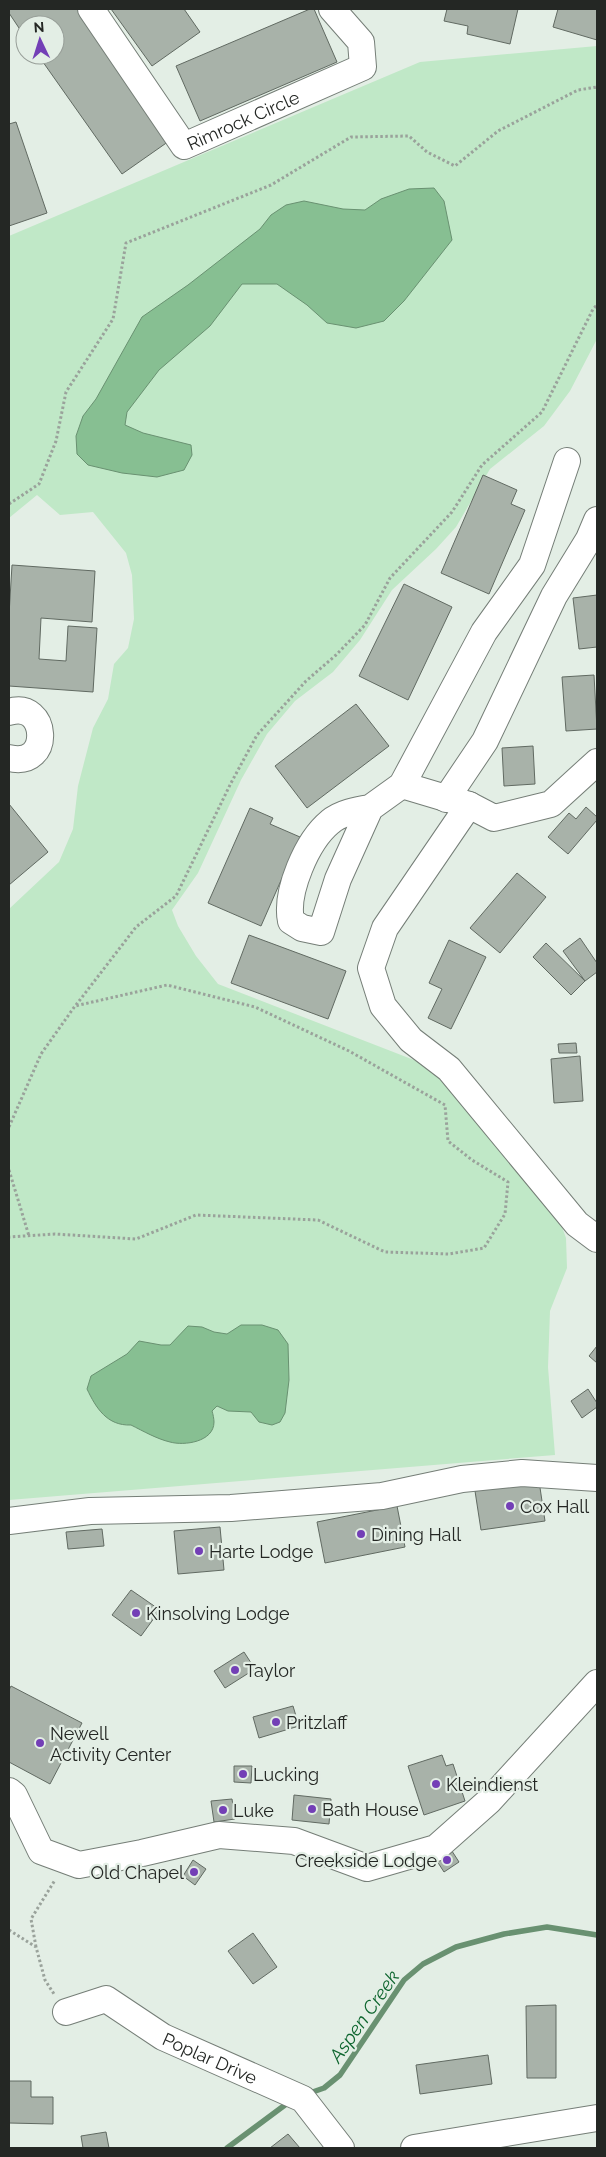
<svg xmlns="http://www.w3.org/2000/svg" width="606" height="2157" viewBox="0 0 606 2157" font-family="Raleway,sans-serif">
<rect width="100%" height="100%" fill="#e3eee5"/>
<path fill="#c0e8c7" d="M597,46V339L570,391L544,426L490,469L456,527L436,549L392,590L360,640L333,672L295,701L267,734L241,780L198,873L172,910L178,926L196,956L218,984L414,1060L450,1080L557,1213L566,1238L567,1268L550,1311L548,1367L555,1455L9,1500V909L59,862L73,829L78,786L93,728L108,699L114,664L128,648L134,619L132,575L126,553L93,512L60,515L37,495L9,518V236L420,62Z"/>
<path fill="#87bf92" stroke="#699171" d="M434,188L444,201L452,240L404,301L384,321L356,328L327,323L307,305L277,284H242L210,326L159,370L127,412L125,425L143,433L191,445L192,455L184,470L157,477L122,473L88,465L77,454L76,436L83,416L96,399L142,317L188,285L260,229L271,215L286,205L304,201L343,209L365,210L381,199L409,189Z
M241,1325H262L278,1330L288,1344L289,1380L285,1413L280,1422L272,1425L259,1422L251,1412L228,1411L217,1406L212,1411C213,1414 214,1419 214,1422C214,1442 184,1446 170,1442C157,1439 143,1431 131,1425C107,1426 96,1408 87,1389L91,1376L127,1354L139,1341L161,1345H170L188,1326L202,1327L214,1332L227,1334Z"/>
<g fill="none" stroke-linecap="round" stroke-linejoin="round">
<path stroke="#699171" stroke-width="5.5" d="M307,2094L324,2088L340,2075L404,1980L423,1964L456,1947L504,1934L547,1927L597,1935
M227,2148L289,2102"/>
</g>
<path fill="#a8b2a9" stroke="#616a62" d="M9,9H81L172,139L122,174L38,55H55V25H25V37L9,13Z
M111,9H184L200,32L152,66Z
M310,9H314L337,62L200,121L176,66Z
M447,9H518L510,44L467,34L468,26L444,21Z
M558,9H597V40L553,27Z
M16,122L47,213L9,226V124Z
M483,475L517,490L511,504L525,510L489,594L441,573Z
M12,565L95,571L92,622L41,618L39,659L66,661L68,626L97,628L93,692L9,686V615Z
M404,584L452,607L408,700L359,676Z
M597,595V647L579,649L573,598Z
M594,675L597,729L566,731L562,677Z
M356,704L389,746L307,808L275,766Z
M533,746L535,784L504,786L502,748Z
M9,804L48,852L9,885Z
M586,807L597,817V820L568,854L548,837L569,813L576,819Z
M250,808L273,818L270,824L300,837L261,926L208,903Z
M517,873L546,897L500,953L470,928Z
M249,935L346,971L328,1019L231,983Z
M580,938L597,963V972L585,981L563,951Z
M449,940L486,957L451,1029L428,1018L442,989L429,983Z
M546,943L585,981L571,995L533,957Z
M576,1043L577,1053H559L558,1044Z
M580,1056L583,1101L554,1103L551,1059Z
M597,1346V1363L589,1356Z
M588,1389L597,1403V1407L582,1418L571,1401Z
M539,1481L545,1521L481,1530L475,1491Z
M397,1506L405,1547L325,1563L317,1522Z
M220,1527L224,1570L178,1574L174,1531Z
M102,1529L104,1546L68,1549L66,1532Z
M131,1590L160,1610L141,1636L112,1615Z
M244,1652L255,1669L225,1688L214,1671Z
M11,1686L82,1723L50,1784L9,1762V1690Z
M293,1706L299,1726L259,1738L253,1717Z
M442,1755L446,1766L453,1764L465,1801L424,1815L408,1766Z
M234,1766H252L251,1783L234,1782Z
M294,1795L331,1799L329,1824L292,1820Z
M232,1799L235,1819L214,1822L211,1801Z
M450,1848L459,1862L444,1872L435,1858Z
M193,1860L206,1869L195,1885L183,1876Z
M253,1933L277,1967L253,1984L228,1951Z
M556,2005V2078H527L526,2006Z
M488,2055L492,2084L420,2094L416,2065Z
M9,2081H31V2097H53V2124L9,2123Z
M106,2132L109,2148H83L81,2136Z
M288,2134L300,2148H270Z"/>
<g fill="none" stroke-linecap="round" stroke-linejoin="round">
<defs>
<g id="minor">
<path id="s1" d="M91,9L184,146L363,67L361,42L332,9"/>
<path d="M9,712C48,699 53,769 9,758"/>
<path d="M402,785L469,805L385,928L371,968L383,1006L411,1040L449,1069L577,1224L597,1239"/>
<path d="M446,799L485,741L554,596L589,539L597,520"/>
<path d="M469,805L494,818L551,804L597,762"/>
<path d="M370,808C357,810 340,813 330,822C307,841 285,892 291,921L302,928L321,932L338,879L370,808L402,785L484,632L532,565L567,461"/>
<path d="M9,1521L90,1511L231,1508L382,1496L462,1479L522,1473L597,1478"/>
<path d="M9,1791L14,1795L41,1851L79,1865L142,1853L219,1835L294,1841L367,1868L436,1848L489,1801L597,1683"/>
<path id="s2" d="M66,2012L106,1999L163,2037L303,2099L341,2148"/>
<path d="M414,2148L597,2118"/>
</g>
</defs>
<use href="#minor" stroke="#757e77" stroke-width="28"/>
<path stroke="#9aa29b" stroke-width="3" stroke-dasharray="2.5 2.5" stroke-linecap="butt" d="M9,504L39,484L56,441L66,392L113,319L126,243L271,185L351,137L409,136L427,152L455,166L498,131L578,90L597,87
M76,1005L136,927L176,896L231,783L257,735L306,681L336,655L365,625L390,578L452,512L482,465L542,412L593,309L597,305
M9,1127L41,1054L75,1006L167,985L255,1007L349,1051L445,1105L448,1141L472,1160L508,1182L505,1214L484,1248L449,1254L385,1252L318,1220L196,1215L136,1239L55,1234L9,1237
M9,1170L29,1236
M9,1930L36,1947L45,1980L54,1994
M36,1947L31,1919L55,1880"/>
<use href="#minor" stroke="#fff" stroke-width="26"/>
</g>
<g fill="#733fb6" stroke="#e3eee5" stroke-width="2">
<circle cx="510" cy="1506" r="5"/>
<circle cx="361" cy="1534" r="5"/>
<circle cx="199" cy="1551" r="5"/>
<circle cx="136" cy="1613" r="5"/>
<circle cx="235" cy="1670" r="5"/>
<circle cx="276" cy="1722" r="5"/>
<circle cx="40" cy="1743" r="5"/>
<circle cx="243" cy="1774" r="5"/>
<circle cx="436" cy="1784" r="5"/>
<circle cx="312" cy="1809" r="5"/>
<circle cx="223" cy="1810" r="5"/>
<circle cx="447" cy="1860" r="5"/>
<circle cx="194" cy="1872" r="5"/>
</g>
<g text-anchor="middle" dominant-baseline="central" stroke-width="4.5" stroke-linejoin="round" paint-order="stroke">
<g font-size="18" fill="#242724" stroke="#e3eee5">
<text stroke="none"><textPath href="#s1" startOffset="230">Rimrock Circle</textPath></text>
<text stroke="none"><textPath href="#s2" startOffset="162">Poplar Drive</textPath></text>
</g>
<g font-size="18" fill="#242724" stroke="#e3eee5" text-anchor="start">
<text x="520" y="1506">Cox Hall</text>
<text x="371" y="1534">Dining Hall</text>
<text x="209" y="1551">Harte Lodge</text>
<text x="146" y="1613">Kinsolving Lodge</text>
<text x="245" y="1670">Taylor</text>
<text x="286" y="1722">Pritzlaff</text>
<text x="50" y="1733">Newell<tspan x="50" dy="21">Activity Center</tspan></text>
<text x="253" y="1774">Lucking</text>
<text x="446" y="1784">Kleindienst</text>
<text x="322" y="1809">Bath House</text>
<text x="233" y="1810">Luke</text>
<text x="437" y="1860" text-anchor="end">Creekside Lodge</text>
<text x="184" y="1872" text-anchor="end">Old Chapel</text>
</g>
<g font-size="19" font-style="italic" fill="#0d652e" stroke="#e3eee5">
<text transform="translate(364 2016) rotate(-55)">Aspen Creek</text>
</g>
</g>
<rect width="606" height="2157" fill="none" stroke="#242724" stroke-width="20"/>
<g transform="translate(40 40) rotate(356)"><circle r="24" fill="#e3eee5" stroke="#979e98"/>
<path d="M0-4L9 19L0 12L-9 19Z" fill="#733fb6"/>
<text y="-8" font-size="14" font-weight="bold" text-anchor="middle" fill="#242724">N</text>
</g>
</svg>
